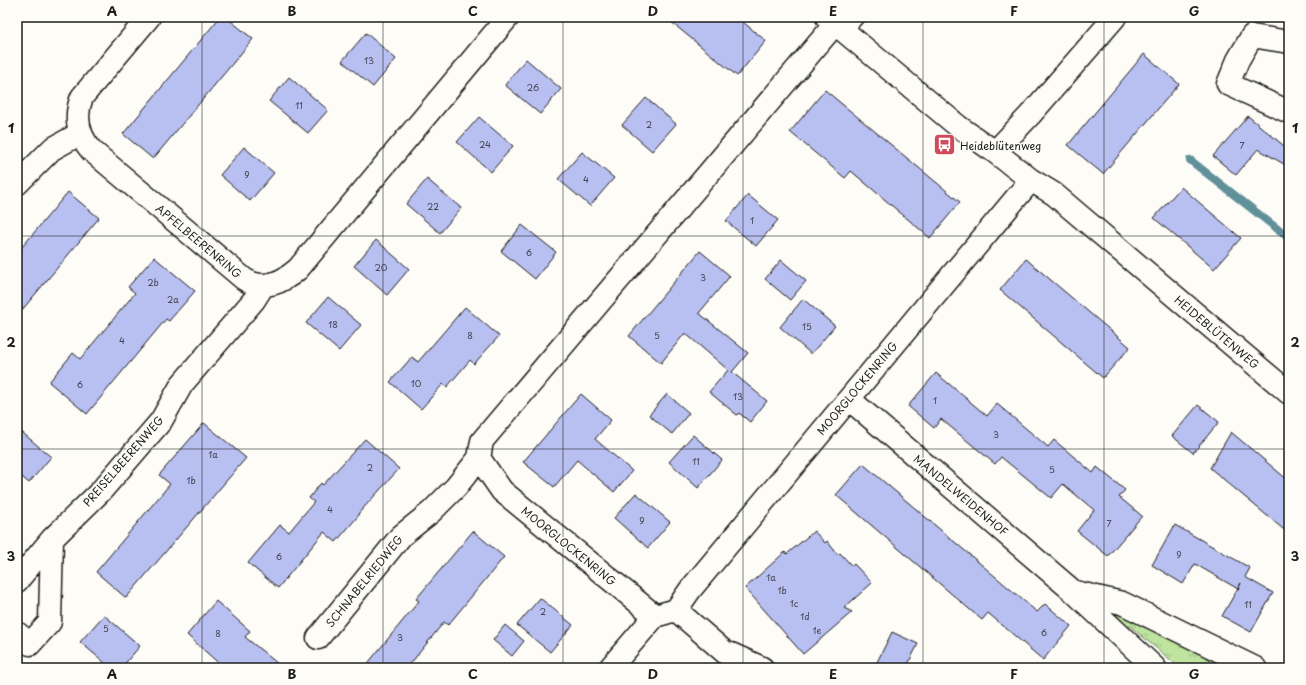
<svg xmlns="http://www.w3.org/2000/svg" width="1306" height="685" viewBox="0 0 1306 685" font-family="'Playpen Sans',sans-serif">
<defs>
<pattern id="grass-tufts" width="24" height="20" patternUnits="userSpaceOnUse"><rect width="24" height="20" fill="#bee49f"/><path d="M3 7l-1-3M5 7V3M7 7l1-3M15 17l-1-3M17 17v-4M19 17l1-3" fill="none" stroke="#a3c388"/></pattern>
</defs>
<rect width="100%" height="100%" fill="#fdfcf7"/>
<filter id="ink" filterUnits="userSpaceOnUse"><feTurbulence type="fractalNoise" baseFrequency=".025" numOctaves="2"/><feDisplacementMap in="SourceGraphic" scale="8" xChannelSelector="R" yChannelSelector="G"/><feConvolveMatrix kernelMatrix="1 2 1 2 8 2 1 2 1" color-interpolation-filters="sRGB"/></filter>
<g filter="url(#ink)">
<path fill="url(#grass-tufts)" stroke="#6d805e" d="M1116,610L1232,668H1179V667L1130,626L1121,632L1108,620Z"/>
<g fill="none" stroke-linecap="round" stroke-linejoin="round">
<path stroke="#609099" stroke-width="8" d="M1190,160L1289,238"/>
</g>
<path fill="#b8bff1" stroke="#1c1c1c" d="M220,17H226L253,39L153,159L123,134Z
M665,17H737L766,41L737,76Z
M366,33L396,59L373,87L342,61Z
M1144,54L1179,84L1103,174L1068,145Z
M526,59L561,89L540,114L505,85Z
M289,77L328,110L308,133L269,101Z
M825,90L960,202L930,238L851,171L845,178L790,132Z
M646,98L676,124L652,151L622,125Z
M1248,116L1289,150V167L1258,149L1236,175L1213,156Z
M479,117L513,146L491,172L457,142Z
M244,147L274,173L250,201L220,175Z
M582,152L614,178L590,206L558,179Z
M427,179L461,208L440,233L406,204Z
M1181,187L1241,238L1214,269L1154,218Z
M68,192L99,218L17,316V253Z
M748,195L778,220L756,246L726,221Z
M522,225L556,252L535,279L501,251Z
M376,240L409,269L387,295L354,266Z
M700,251L730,276L699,313L748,353L732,372L767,401L750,422L739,413L737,415L709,392L728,370L685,333L661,363L629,336Z
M154,257L195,291L169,321L166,319L87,414L49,382L73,353L80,359L135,293L128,287Z
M1026,259L1130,347L1103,378L1000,290Z
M781,260L806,281L790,300L765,279Z
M328,297L361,325L339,351L306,323Z
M803,299L835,326L811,354L780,327Z
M465,307L499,336L474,364L470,360L447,387L443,384L421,409L390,382L412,357L418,362Z
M936,373L987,416L997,404L1048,447L1054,440L1093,473L1097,467L1125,490L1119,497L1142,516L1108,556L1077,531L1094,510L1063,484L1051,498L1001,457L995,464L941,419L934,428L908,406Z
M581,394L611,420L595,439L632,471L614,492L577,460L554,487L523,462Z
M667,394L689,413L672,434L649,415Z
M1198,405L1219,422L1193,453L1172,436Z
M204,423L246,458L126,598L96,572L170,484L159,475Z
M17,428L51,457L29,483L17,473Z
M1231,432L1289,481V534L1210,468Z
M693,435L722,460L698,488L669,462Z
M365,439L399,469L358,514L359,515L336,542L324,532L278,588L248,563L280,525L289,532L314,502L309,498L321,483L323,485Z
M863,464L1037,612L1045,604L1071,626L1043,660L988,613L982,620L836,495Z
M636,493L670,522L648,548L614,518Z
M1175,525L1250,568L1245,577L1273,593L1251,632L1222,616L1241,583L1238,589L1195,564L1183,584L1152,565Z
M473,531L504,557L448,625L444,622L407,668H364L419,601L416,599Z
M814,531L825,543L827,541L838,555L840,553L852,566L854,564L872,583L844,608L852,612L803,654L745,588L785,552L787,554Z
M540,598L573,625L550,652L517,625Z
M216,601L250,631L245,637L283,668H224L187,635Z
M104,615L140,646L121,668H111L80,642Z
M505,625L524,641L512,656L493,640Z
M892,632L918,644L906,668H874Z"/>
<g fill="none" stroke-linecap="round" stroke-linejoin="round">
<defs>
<path id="service" d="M845,32L859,17"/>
<path id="minor" d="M149,17L82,97C74,117 78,135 92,151L244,279C263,292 283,282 298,269L508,17
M827,17L959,127L995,152L1031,180L1054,194L1289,393
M835,24L482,441L479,458L502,491L655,616L676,610L690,590L1031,180
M1289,42L1252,36L1238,60L1228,84L1289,112
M995,152L1030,115L1115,17
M17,184L52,149L81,133
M849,399L1074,592L1155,668
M17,581L52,539L101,491L161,421L182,384L254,300L263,286
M1075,592L1122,603L1255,668
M676,610L743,668
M17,633L30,644L50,622L52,539
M318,638L401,536L431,512L456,487L479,458
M731,654L762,668
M610,668L655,616"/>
</defs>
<use href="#service" stroke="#1c1c1c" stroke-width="14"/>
<use href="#minor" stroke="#1c1c1c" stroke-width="25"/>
<use href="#service" stroke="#fdfcf7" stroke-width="11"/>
<use href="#minor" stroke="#fdfcf7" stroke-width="22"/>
</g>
</g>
<path fill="none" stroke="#1c1c1c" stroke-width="1" stroke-opacity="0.55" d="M202,17V668M383,17V668M563,17V668M743,17V668M923,17V668M1104,17V668M17,236H1289M17,449H1289"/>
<defs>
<symbol id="bus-square" viewBox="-11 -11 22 22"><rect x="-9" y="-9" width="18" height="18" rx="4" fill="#d1495b" stroke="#fdfcf7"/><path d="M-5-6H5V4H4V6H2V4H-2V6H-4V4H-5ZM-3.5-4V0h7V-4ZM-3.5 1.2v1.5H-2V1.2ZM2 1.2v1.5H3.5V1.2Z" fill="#fff"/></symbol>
</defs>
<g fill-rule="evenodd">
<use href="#bus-square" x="932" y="132" width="25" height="25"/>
</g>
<g text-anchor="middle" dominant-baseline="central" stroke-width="3" stroke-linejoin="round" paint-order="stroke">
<g font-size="9" fill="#434551">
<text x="369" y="60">13</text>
<text x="533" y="87">26</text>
<text x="299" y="105">11</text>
<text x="649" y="124">2</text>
<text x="485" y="144">24</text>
<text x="1242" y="145">7</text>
<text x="247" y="174">9</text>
<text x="586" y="179">4</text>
<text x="433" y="206">22</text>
<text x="752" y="220">1</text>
<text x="529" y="252">6</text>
<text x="381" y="267">20</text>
<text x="703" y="277">3</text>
<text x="153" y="282">2b</text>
<text x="173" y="299">2a</text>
<text x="333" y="324">18</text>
<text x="807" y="326">15</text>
<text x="470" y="335">8</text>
<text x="657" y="335">5</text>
<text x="122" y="340">4</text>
<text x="416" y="383">10</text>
<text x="80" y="384">6</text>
<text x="738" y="396">13</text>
<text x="935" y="400">1</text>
<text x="996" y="434">3</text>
<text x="213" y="454">1a</text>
<text x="696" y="461">11</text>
<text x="370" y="467">2</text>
<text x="1052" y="469">5</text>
<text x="191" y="480">1b</text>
<text x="330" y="509">4</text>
<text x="642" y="520">9</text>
<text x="1109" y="523">7</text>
<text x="1179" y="554">9</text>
<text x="279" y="556">6</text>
<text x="771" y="577">1a</text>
<text x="782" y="590">1b</text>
<text x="794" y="603">1c</text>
<text x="1248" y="604">11</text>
<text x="543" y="611">2</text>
<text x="805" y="616">1d</text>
<text x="106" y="628">5</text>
<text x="817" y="630">1e</text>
<text x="1044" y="632">6</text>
<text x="218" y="633">8</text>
<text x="400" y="637">3</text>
</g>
<g font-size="11" fill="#1c1c1c" stroke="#fdfcf7" text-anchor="start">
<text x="960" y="145">Heideblütenweg</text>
</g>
<g font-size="11" fill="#1c1c1c" stroke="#fdfcf7">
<text transform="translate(199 241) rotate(40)">APFELBEERENRING</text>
<text transform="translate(1217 332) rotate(40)">HEIDEBLÜTENWEG</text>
<text transform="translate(857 388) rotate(-50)">MOORGLOCKENRING</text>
<text transform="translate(123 461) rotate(-49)">PREISELBEERENWEG</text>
<text transform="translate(961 495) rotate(40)">MANDELWEIDENHOF</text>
<text transform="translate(569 546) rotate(39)">MOORGLOCKENRING</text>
<text transform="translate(364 581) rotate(-51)">SCHNABELRIEDWEG</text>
</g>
</g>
<rect width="1306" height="685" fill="none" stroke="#fdfcf7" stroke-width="44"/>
<rect x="22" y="22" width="1262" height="641" fill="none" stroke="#1c1c1c" stroke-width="1.5"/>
<g font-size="13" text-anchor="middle" font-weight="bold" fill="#1c1c1c">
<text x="112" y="16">A</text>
<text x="292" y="16">B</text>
<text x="473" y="16">C</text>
<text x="653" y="16">D</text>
<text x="833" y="16">E</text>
<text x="1014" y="16">F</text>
<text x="1194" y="16">G</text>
<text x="11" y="133">1</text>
<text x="1295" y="133">1</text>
<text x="11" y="347">2</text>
<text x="1295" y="347">2</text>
<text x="11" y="561">3</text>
<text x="1295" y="561">3</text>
<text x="112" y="679">A</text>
<text x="292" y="679">B</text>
<text x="473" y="679">C</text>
<text x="653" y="679">D</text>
<text x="833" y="679">E</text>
<text x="1014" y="679">F</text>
<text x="1194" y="679">G</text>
</g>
</svg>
